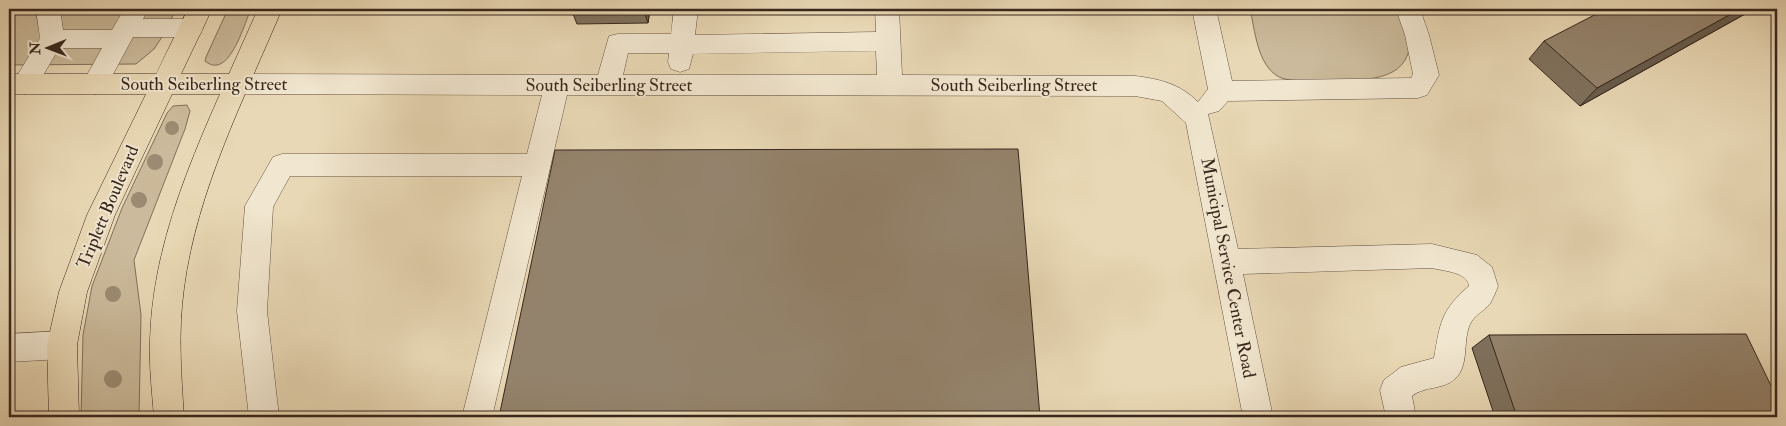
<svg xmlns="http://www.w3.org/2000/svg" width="1786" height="426" viewBox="0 0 1786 426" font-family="'IM FELL Double Pica',serif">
<rect width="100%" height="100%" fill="#e9d8b5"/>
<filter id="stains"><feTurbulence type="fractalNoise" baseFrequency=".004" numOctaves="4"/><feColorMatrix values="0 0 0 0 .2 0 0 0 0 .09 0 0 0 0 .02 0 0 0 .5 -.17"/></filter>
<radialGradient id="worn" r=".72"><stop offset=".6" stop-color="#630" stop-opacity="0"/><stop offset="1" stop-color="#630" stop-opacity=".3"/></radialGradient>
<path fill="#cbba9b" stroke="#82705c" d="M9,9H176L164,34L154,49L136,64L9,65Z
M228,9H251C244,24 229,81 205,61L206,57Z
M1250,9H1399C1403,18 1411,32 1410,41C1409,83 1362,80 1332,80C1319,80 1291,83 1279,77C1257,65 1255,30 1250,9Z
M187,105L190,111L185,129L134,260L141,315L139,417H81L83,335L92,286L122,208L167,113L173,106Z"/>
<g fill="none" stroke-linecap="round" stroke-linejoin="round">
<defs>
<path id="minor" d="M36,9H60L63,30H112L124,9H148L143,19H191L200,21L203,28L200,35L191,37H133L104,91L95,94L86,91L82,84L102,48H59L34,91L25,94L16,91L12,84L40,38Z
M674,9H698L695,35L876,32L875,9H899L902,75L1135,76C1160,79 1180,84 1198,102L1208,89L1192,9H1216L1232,81L1411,78L1413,74L1405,35L1396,9H1420L1429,35L1439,75L1427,95L1418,98L1228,101L1219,111L1208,114L1238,249L1432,244L1477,255L1492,267L1498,286C1496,292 1493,298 1490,304C1483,312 1472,316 1469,327C1463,343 1469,366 1455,379C1443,390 1424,386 1412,396L1416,417H1386L1380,390L1384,380L1401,367L1434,358C1440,323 1441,310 1469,286C1468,272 1443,271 1432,268L1243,274L1273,417H1243L1186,123L1162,101L1135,96L567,95L492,417H462L522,176H290L273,207L267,311L279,417H249L237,311L245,206L273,157L282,154H527L542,95L238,94L229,91L225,84L229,77L238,74L598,75L609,36L618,34H671ZM876,51L877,75H623L628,53H669L668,62L671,69L680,72L689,69L693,54Z
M62,331L73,335L77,345L73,355L62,359L9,362V334Z"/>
<path id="major" d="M188,9H212L181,74H229L258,9H282C244,99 197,190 184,288C178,331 181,373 184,417H154C152,392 149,366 150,341C152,254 185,173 220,94H172L115,215L87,292L77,345L79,417H49L47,345L59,292L87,215L146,94H9V74H156Z"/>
</defs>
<use href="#minor" stroke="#645343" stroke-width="1"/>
<use href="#major" stroke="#38271d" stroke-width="1"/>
<use href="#minor" fill="#f1e6cf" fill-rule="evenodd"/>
<use href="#major" fill="#e9d8b5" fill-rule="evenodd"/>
</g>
<g fill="#9c8b72">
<circle cx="172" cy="128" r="7"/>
<circle cx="155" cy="162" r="8"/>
<circle cx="139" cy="200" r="8"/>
<circle cx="113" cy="294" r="8"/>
<circle cx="113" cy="379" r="9"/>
</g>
<path fill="#7f715d" stroke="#38271d" d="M571,9H650L648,23L577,24Z
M1754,9L1580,106L1529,59L1544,41Z
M1777,101V110L1772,105Z
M1489,335L1777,417H1495L1472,348Z"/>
<path fill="#685c4c" stroke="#38271d" d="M643,9H650L648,23Z
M1740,9H1754L1580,106L1597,88Z"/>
<path fill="#94836c" stroke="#38271d" d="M1606,9H1740L1597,88L1544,41Z
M1018,149L1040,417H499L555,150Z
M1746,334L1777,398V417H1517L1489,335Z"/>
<g text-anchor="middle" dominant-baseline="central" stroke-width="4" stroke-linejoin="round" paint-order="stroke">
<g font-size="18" fill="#38271d" stroke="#f1e6cf">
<text x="204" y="84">South Seiberling Street</text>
<text x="609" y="85">South Seiberling Street</text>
<text x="1014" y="85">South Seiberling Street</text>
<text transform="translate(108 207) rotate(-67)">Triplett Boulevard</text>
<text transform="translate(1228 268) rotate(79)">Municipal Service Center Road</text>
</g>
</g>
<rect width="1786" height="426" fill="none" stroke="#e9d8b5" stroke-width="30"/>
<rect x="10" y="10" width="1766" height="406" fill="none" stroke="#38271d" stroke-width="2.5"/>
<rect x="15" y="15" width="1756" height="396" fill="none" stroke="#38271d"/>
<g transform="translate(48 48) rotate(269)" stroke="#f1e6cf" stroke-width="4" paint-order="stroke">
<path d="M0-4L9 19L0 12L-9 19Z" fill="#38271d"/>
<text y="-8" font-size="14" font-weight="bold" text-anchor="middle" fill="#38271d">N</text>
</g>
<rect width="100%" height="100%" filter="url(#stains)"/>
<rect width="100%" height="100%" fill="url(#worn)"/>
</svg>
